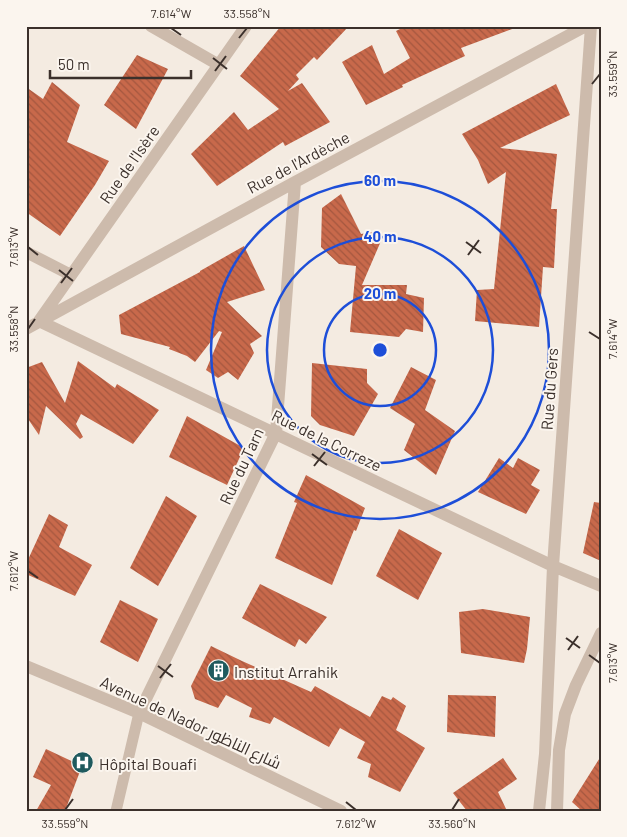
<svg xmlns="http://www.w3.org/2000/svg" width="627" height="837" viewBox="0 0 627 837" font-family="Barlow,Cairo,sans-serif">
<defs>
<pattern id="building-back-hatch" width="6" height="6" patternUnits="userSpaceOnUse" patternTransform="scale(1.25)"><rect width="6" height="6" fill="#c8694b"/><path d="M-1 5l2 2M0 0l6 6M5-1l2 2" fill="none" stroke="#a4573f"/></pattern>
</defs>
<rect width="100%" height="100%" fill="#f4ebe1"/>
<path fill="url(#building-back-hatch)" d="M281,26H349L317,60L314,57L296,75L299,79L288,91L302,83L330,122L285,146L283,142L217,186L191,154L234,112L248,130L279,109L240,76Z
M406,26H515V28L461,48L465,56L402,85L403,87L366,105L342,62L372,45L384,74L410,58L396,31Z
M137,55L168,69L136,129L104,105Z
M52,82L80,105L67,142L109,161L95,185L60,236L26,212V87L43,99Z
M556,84L570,115L500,148L557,154L551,209H557L554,268L543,267L539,327L475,321L477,290L494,289L506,172L488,184L478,160L462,134Z
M341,194L361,234L372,232L381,241L362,285H407L406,294L424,298L423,332L406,329L399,337L350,332L356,266L339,264L321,247L322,208Z
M244,246L265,290L227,302L262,336L250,344L254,353L238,380L228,372L218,378L206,370L222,332L219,331L195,362L187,356L169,349L170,347L121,334L119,315L200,272V271Z
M78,361L115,388L117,384L159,410L133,444L81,414L76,424L83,437L80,439L46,406L39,435L26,416V368L42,362L65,403Z
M312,363L367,369V383L378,394L354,436L320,425L311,416Z
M411,367L436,380L425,410L455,431L436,475L404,450L415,424L390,408Z
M187,416L244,448L227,485L169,457Z
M499,458L513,468L518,458L540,470L531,485L540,490L526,514L478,492Z
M306,475L365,508L356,531L354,530L332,585L275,558L297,503L294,502Z
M166,496L197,516L158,586L130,568Z
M594,502L601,503V561L583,553Z
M49,514L68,525L59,547L92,565L75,596L26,574V564Z
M399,529L442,553L418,600L376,576Z
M260,584L327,617L306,644L299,639L295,647L242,618Z
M120,600L158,619L138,662L100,642Z
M483,609L530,617L527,649L524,663L461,653L459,612Z
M211,646L242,661L311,692L315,686L370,717L382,696L391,700L393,697L406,706L396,730L425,748L400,792L368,777L371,764L357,758L365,742L340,728L329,747L274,717L270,724L249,717L252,708L226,695L218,708L195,699L191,686Z
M448,695L496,696L495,737L447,732Z
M46,749L82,766L65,811H36L51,785L33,777Z
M601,756V811H582L572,802Z
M503,758L517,779L498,792L507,811H467L453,793Z"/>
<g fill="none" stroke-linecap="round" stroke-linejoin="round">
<path stroke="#cdbbac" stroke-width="11" d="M116,811L139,713"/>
<path stroke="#cdbbac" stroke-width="12" d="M151,26L219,65
M246,26L39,321L553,566L601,586
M26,252L71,275
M26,329L295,182L586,26
M26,666L139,713L341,811
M139,713L276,433L295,182
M539,811L545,754L553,566L591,26
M557,811L559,750L565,714L576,685L601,633"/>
</g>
<path fill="none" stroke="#3b302b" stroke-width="2" d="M171,28L181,35M239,38L247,28M213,58L227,69M215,71L226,56M592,84L600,74M466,242L481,253M28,247L38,255M468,255L479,240M59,270L73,281M61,283L72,268M28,329L35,319M589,332L600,339M312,454L327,465M314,466L325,452M28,571L38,578M566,638L580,648M568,650L578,636M589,655L600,663M158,666L173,677M160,678L171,664M346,802L356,810M65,810L73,799M452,810L459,799"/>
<g fill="none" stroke="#1d4ed8" stroke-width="2.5">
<circle cx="380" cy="350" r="56"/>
<circle cx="380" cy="350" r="113"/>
<circle cx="380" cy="350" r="169"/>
</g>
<defs>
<symbol id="building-disc" viewBox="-11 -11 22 22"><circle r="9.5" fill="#1f5a5e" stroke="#fbf5ee"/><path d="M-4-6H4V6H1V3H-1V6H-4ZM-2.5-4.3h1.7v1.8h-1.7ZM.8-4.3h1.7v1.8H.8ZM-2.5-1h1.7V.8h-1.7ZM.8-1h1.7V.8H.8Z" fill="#fff"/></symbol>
<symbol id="hospital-disc" viewBox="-11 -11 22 22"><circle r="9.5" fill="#1f5a5e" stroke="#fbf5ee"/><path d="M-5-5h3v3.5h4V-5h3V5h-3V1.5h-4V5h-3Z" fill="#fff"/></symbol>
</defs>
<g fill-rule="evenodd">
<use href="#building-disc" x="206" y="658" width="25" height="25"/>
<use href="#hospital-disc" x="70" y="750" width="25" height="25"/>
</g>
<g text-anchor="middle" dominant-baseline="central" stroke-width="4" stroke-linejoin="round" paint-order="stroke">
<g font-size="16" fill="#3b302b" stroke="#fbf5ee">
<text transform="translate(298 162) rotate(-28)">Rue de l'Ardèche</text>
<text transform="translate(129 164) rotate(-55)">Rue de l'Isère</text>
<text transform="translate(549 389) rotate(-86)">Rue du Gers</text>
<text transform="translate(327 440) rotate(26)">Rue de la Correze</text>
<text transform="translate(241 466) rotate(-65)">Rue du Tarn</text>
<text transform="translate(191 722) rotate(25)">Avenue de Nador شارع الناظور</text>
</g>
<g font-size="16" fill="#3b302b" stroke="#fbf5ee" text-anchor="start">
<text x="234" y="671">Institut Arrahik</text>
<text x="99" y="763">Hôpital Bouafi</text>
</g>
</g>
<circle cx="380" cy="350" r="8" fill="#1d4ed8" stroke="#fbf5ee" stroke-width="2.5"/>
<g font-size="15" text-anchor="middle" font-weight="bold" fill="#1d4ed8" stroke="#fbf5ee" stroke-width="4" stroke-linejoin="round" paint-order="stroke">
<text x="380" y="186">60 m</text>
<text x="380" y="242">40 m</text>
<text x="380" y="299">20 m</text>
</g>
<rect width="627" height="837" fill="none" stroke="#fbf5ee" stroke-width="55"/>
<path d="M50 70v8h141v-8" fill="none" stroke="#3b302b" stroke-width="2.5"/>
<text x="58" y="70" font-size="15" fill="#3b302b" stroke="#fbf5ee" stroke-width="4" paint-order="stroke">50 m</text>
<rect x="28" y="28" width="572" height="782" fill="none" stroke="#3b302b" stroke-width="2"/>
<g font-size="12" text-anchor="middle" fill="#3b302b">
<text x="171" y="18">7.614°W</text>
<text x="247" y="18">33.558°N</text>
<text transform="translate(613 74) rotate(-90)" y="4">33.559°N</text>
<text transform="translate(14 247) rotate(-90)" y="4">7.613°W</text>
<text transform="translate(14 329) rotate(-90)" y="4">33.558°N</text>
<text transform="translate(613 339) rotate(-90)" y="4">7.614°W</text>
<text transform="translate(14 571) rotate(-90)" y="4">7.612°W</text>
<text transform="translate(613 663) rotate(-90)" y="4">7.613°W</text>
<text x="65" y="828">33.559°N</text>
<text x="356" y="828">7.612°W</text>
<text x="452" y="828">33.560°N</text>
</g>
</svg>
